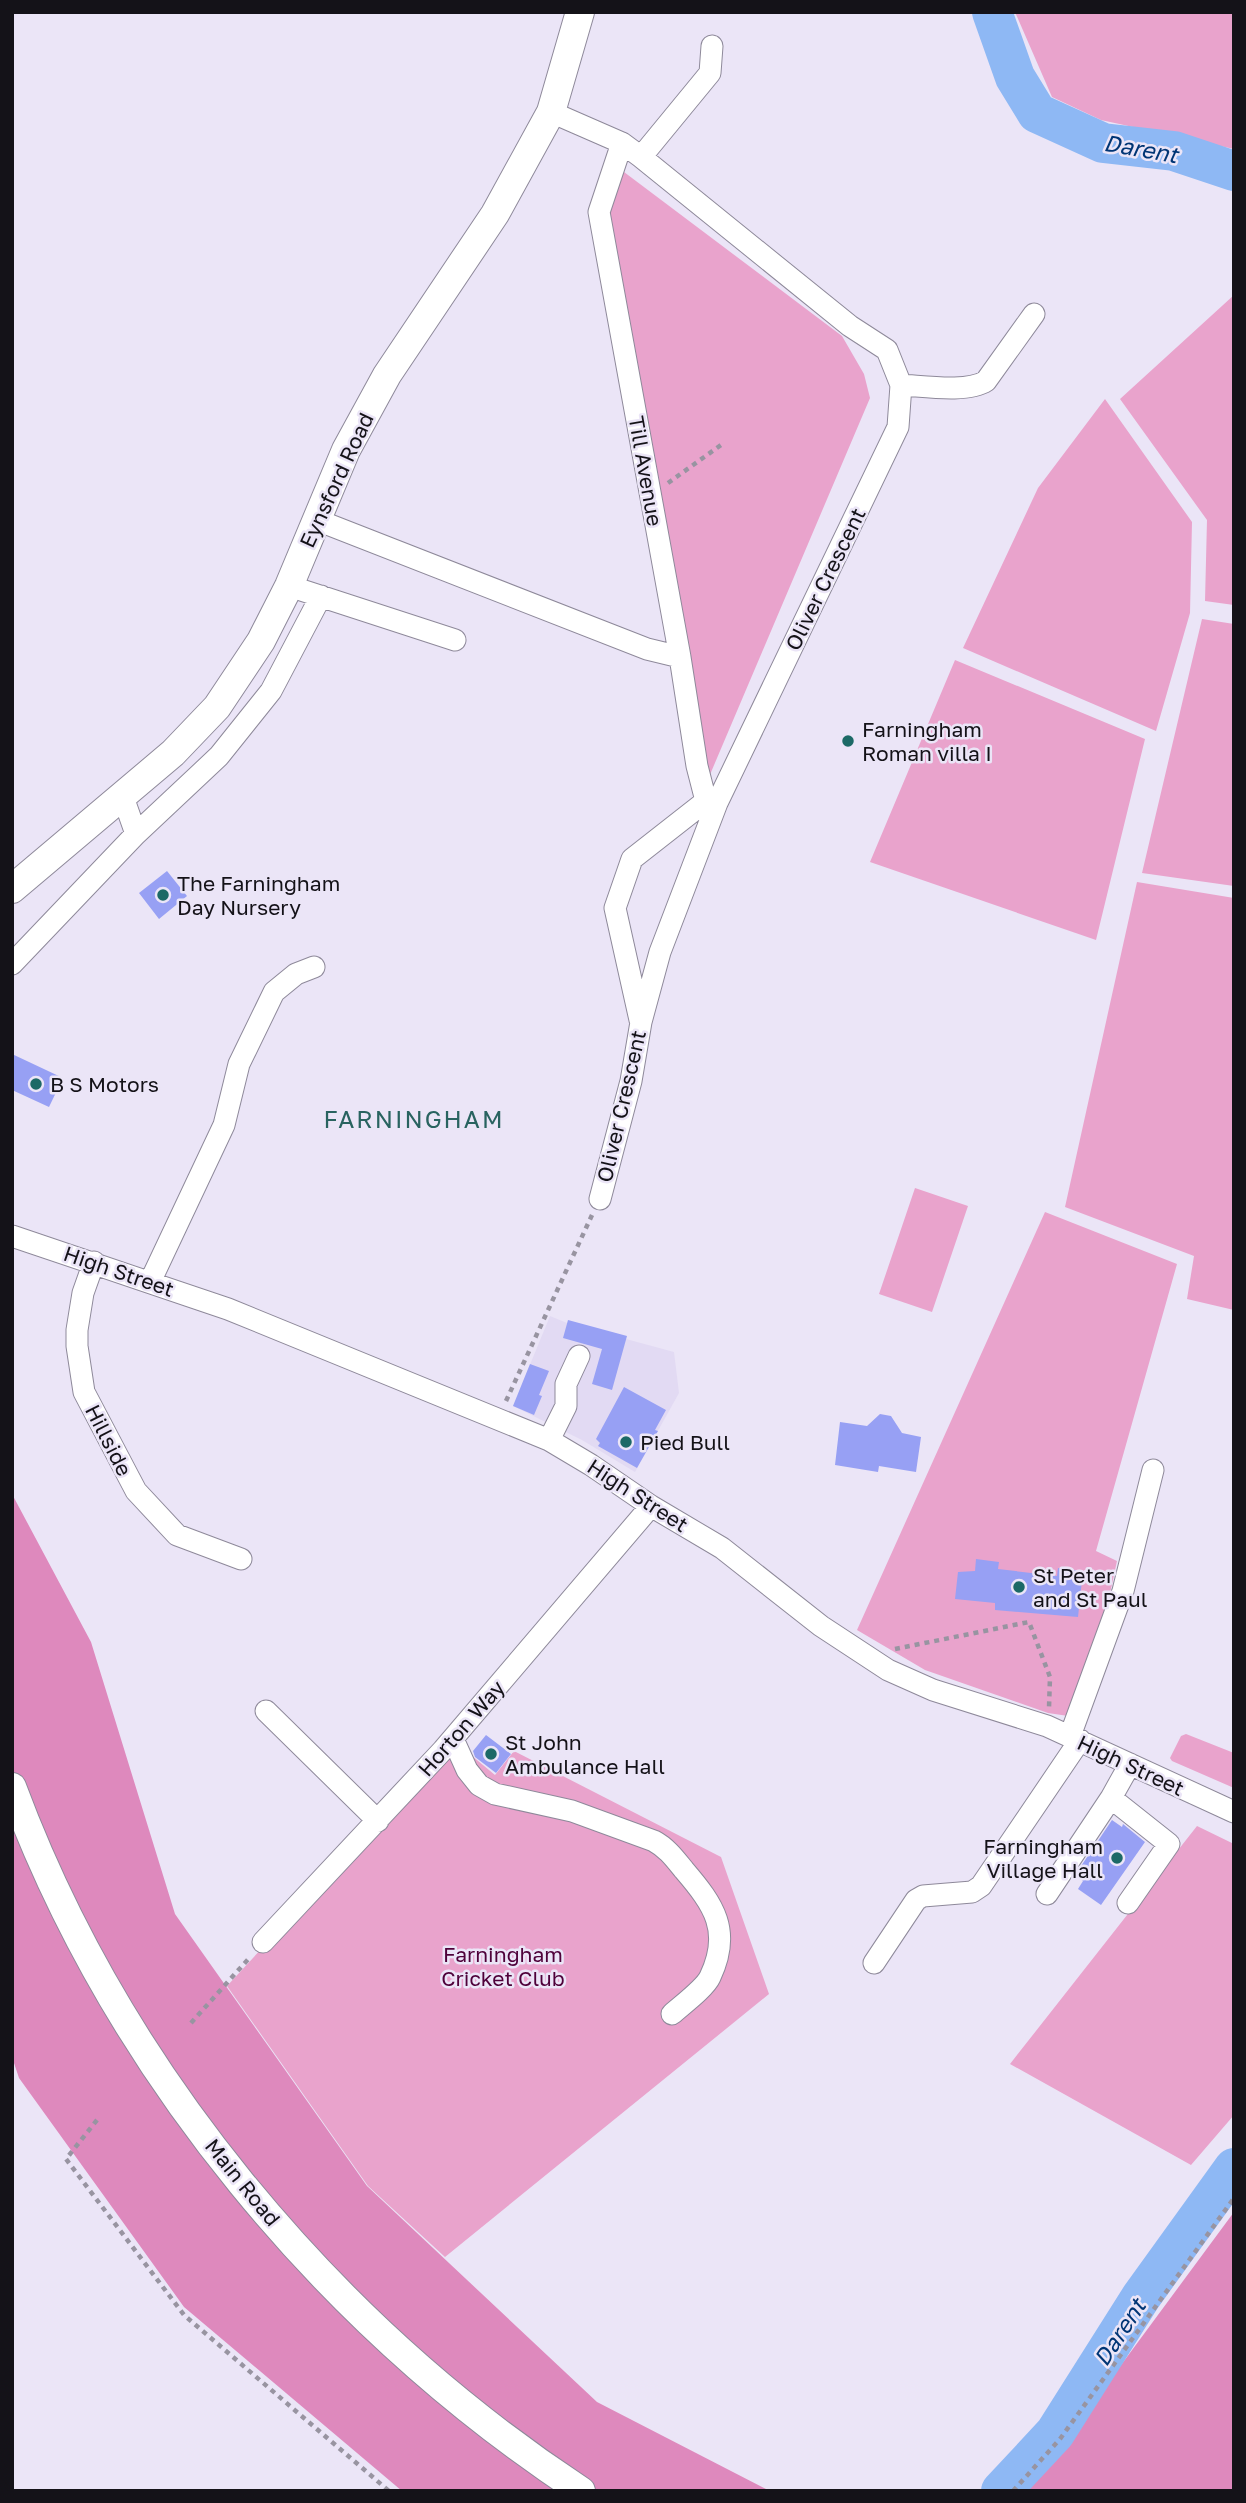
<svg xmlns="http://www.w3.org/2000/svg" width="1246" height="2503" viewBox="0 0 1246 2503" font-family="'Golos Text',sans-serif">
<rect width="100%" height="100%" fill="#ebe5f7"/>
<path fill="#e2daf3" d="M550,1316L567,1323L674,1352L679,1393L635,1472L582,1440L513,1406Z"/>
<path fill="#e9a3cc" d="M1015,12H1234V149L1101,120L1052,97Z
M624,172L842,336L864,374L870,398L706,784L603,210L609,192Z
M1234,295V605L1205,601L1207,520L1120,399Z
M1105,399L1192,522L1190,613L1156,731L963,648L1038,488Z
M1202,619L1234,624V886L1142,873Z
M955,660L1145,739L1096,940L870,862Z
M1137,882L1234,898V1310L1187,1299L1194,1256L1065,1207Z
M915,1188L968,1206L932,1312L879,1294Z
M1045,1212L1177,1264L1096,1551L1117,1561L1109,1598L1075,1717L1048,1713L925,1670L857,1630Z
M1186,1734L1234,1753V1788L1172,1761L1170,1758L1181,1736Z
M454,1741L495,1775L514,1751L721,1857L769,1994L445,2257L368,2186L227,1986Z
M1197,1826L1234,1844V2115L1191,2165L1010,2064Z"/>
<path fill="#de89bd" d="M12,1494L91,1642L175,1914L367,2186L597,2402L770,2491H402L184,2307L19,2078L12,2057Z
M1234,2212V2491H1028Z"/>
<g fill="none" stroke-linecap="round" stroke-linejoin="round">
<path stroke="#8eb8f4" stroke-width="40" d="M992,12L1015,77L1037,113L1103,143L1174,151L1234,171
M1001,2491L1055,2433L1141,2297L1234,2168"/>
</g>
<path fill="#97a0f4" d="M167,871L187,896L159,919L139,893Z
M12,1054L63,1078L49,1107L12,1090Z
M568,1320L627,1336L612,1390L592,1384L602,1349L563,1338Z
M530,1364L549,1371L539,1395L542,1396L534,1415L513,1406Z
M624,1387L666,1410L655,1430L658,1431L637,1468L598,1446L600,1443L596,1439Z
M880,1414L891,1416L902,1433L921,1437L916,1472L879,1466L878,1472L835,1465L840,1422L867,1426Z
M976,1559L999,1562L998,1569L1057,1576L1058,1568L1083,1571L1078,1617L995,1610V1603L955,1599L958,1572L975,1571Z
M486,1735L511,1754L496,1773L475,1757L473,1751Z
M1112,1820L1122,1827L1123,1824L1145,1842L1101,1905L1078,1889L1083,1881L1075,1875Z"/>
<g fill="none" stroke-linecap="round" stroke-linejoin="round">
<defs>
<path id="minor" d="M551,112L622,143L641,157L850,326L887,350L901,385L898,427L717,803L660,952L641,1022L631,1081L600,1199
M622,143L599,212L680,657L697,766L706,801
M641,157L710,73L712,46
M901,385C923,386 968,393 986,381L1034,314
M317,520L647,649L680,657
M289,586L455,640
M123,797L136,834
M12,964L136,834L219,756L271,691L321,596
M640,1020L615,908L632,859L706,801
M12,1236L228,1309L549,1440L591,1465L651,1506L722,1548L821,1626L888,1670L933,1690L1047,1726L1234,1812
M94,1262L83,1293L77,1330V1346L84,1392L136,1491L177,1535L241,1559
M150,1282L224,1125L239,1064L274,992L296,974L314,967
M549,1440L566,1406V1384L579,1356
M266,1711L378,1821
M1070,1736L1123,1591L1153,1470
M453,1739L467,1770L479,1785L495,1794L572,1811L654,1841C667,1848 675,1859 684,1870C714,1905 732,1931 710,1977C705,1988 682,2005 672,2014
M1047,1894L1111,1798
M1128,1903L1169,1844L1111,1798L1130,1764
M263,1942L443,1750L651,1506
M874,1963L916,1900L923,1896L972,1892L981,1886L1080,1740"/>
<path id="major" d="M12,889L173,753L217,707L261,641L289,586L346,450L387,375L495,214L551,112L580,12
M12,1787C118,2072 328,2324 581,2491"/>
</defs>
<use href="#minor" stroke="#8e899a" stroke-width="23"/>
<use href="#major" stroke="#8e899a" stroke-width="30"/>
<path stroke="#9894a1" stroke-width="4.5" stroke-dasharray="5 5" stroke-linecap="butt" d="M668,483L721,445
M506,1401L592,1215
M895,1649L1029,1622L1050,1677L1049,1708
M191,2023L251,1956
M97,2120L66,2159L184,2315L389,2491
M1013,2491L1060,2439L1234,2198"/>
<use href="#minor" stroke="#fff" stroke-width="21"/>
<use href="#major" stroke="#fff" stroke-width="28"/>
</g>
<g fill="#1c6966" stroke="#ebe5f7" stroke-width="2.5">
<circle cx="848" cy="741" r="7"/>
<circle cx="163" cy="895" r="7"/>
<circle cx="36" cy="1084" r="7"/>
<circle cx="626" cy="1442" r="7"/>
<circle cx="1019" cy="1587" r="7"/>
<circle cx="491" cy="1754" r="7"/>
<circle cx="1117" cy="1858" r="7"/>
</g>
<g text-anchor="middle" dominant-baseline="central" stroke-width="5" stroke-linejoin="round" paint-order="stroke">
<g font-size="21" fill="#141218" stroke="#ebe5f7">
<text transform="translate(646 471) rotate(80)">Till Avenue</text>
<text transform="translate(336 480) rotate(-65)">Eynsford Road</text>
<text transform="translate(825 579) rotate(-64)">Oliver Crescent</text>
<text transform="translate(621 1106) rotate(-77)">Oliver Crescent</text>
<text transform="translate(119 1271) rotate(19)">High Street</text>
<text transform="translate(109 1440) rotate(63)">Hillside</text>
<text transform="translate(638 1495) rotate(33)">High Street</text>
<text transform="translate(461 1728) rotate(-49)">Horton Way</text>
<text transform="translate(1131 1765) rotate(25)">High Street</text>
<text transform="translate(243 2182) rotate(51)">Main Road</text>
</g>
<g font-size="21" fill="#141218" stroke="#ebe5f7" text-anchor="start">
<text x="862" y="729">Farningham<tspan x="862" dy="24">Roman villa I</tspan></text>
<text x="177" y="883">The Farningham<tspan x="177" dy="24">Day Nursery</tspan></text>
<text x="50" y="1084">B S Motors</text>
<text x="640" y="1442">Pied Bull</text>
<text x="1033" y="1575">St Peter<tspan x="1033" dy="24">and St Paul</tspan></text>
<text x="505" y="1742">St John<tspan x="505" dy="24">Ambulance Hall</tspan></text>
<text x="1103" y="1846" text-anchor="end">Farningham<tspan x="1103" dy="24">Village Hall</tspan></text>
</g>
<g font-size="21" fill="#4f013a" stroke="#ebe5f7">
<text x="503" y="1954">Farningham<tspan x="503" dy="24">Cricket Club</tspan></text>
</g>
<g font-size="23" font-style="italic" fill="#003575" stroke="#ebe5f7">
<text transform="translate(1141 148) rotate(10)">Darent</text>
<text transform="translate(1119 2332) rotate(-57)">Darent</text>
</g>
<g font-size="24" letter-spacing="2" fill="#296360" stroke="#ebe5f7">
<text x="414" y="1118">FARNINGHAM</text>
</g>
</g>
<rect width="1246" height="2503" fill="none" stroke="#141218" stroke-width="28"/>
</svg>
